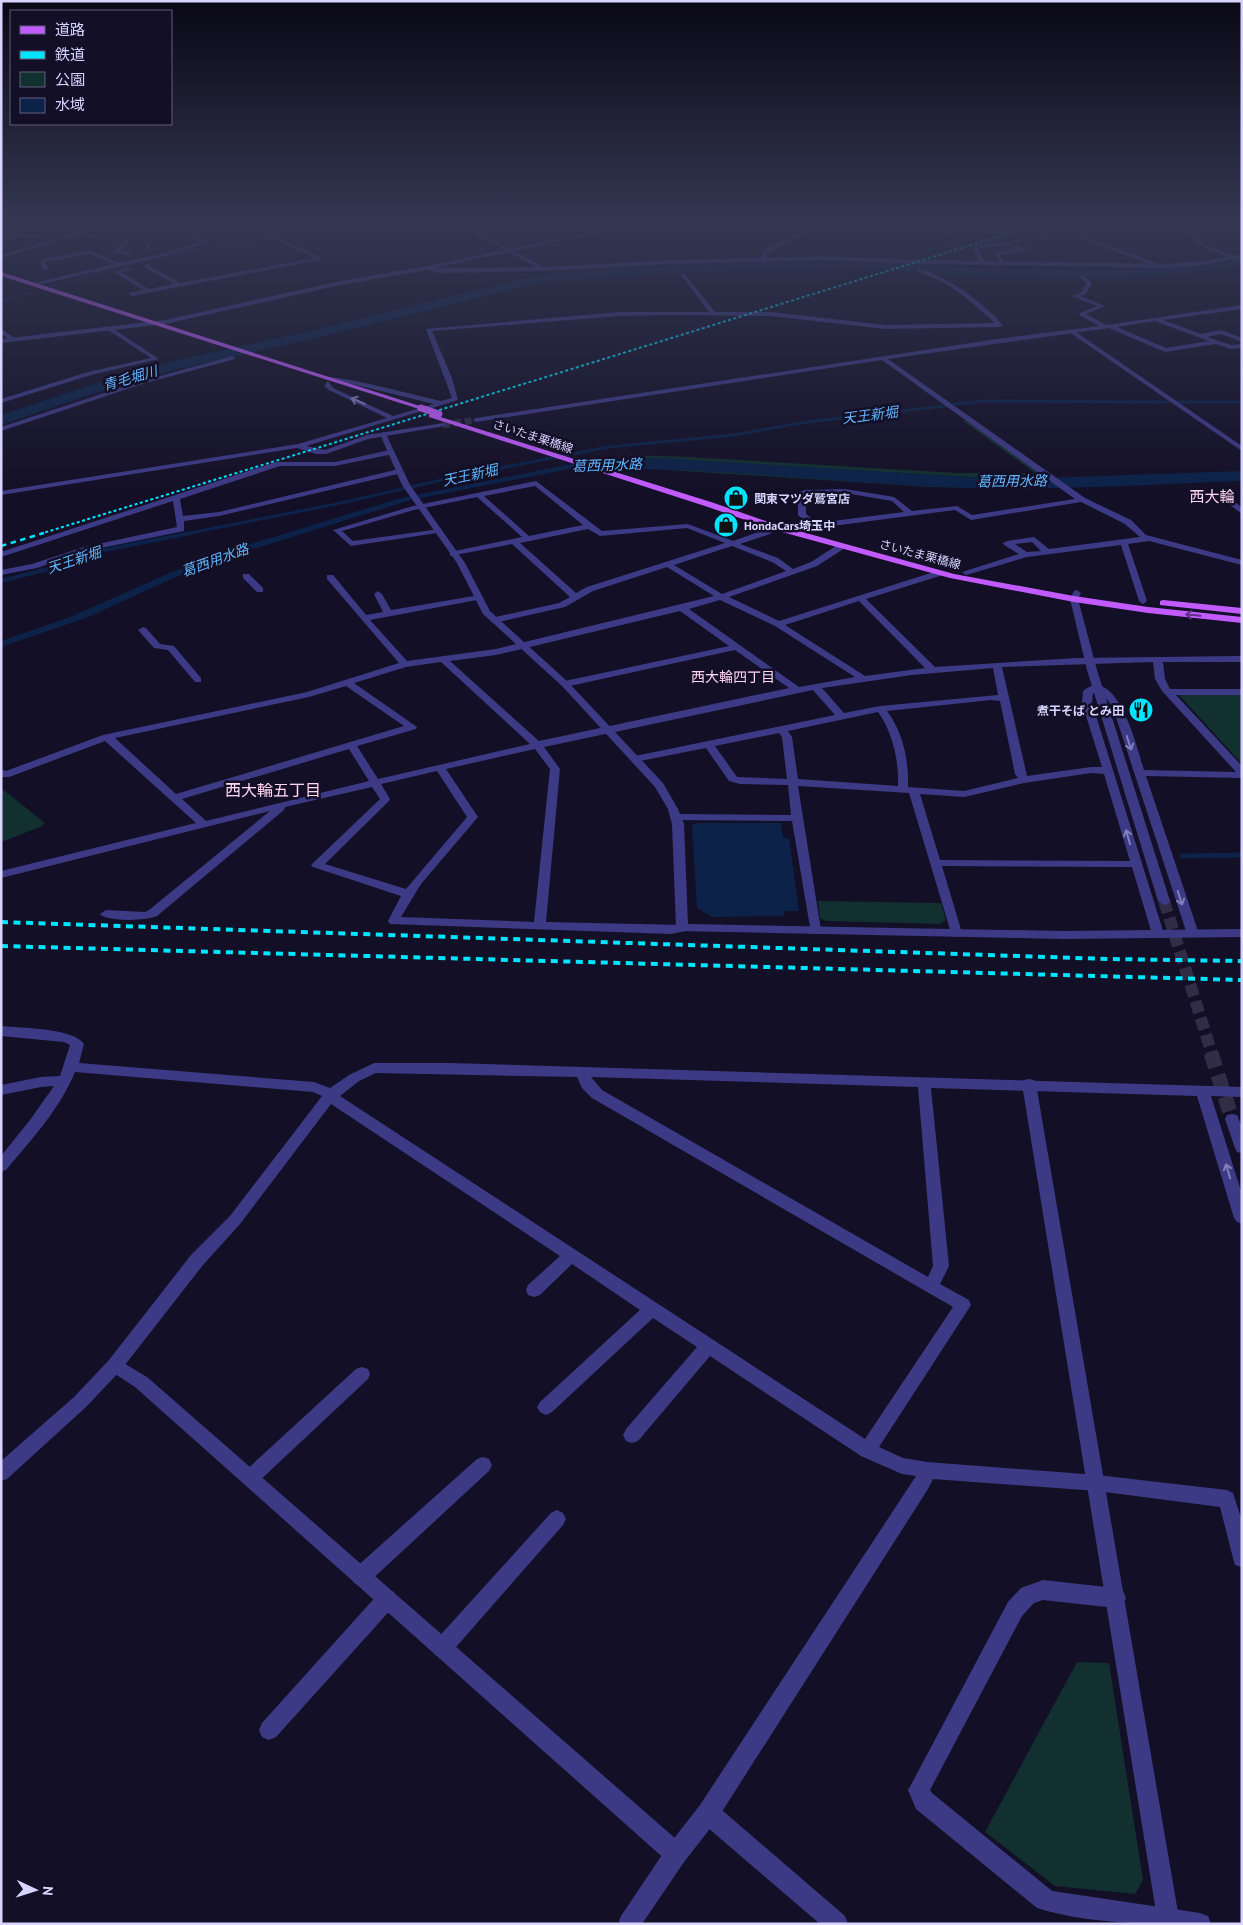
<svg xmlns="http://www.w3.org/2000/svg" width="1243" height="1925" viewBox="0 0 1243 1925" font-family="'PT Sans','Noto Sans JP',sans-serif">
<rect width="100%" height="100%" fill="#130f26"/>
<path fill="#12302f" d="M963,421H967L1041,474L986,478L630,457V455L688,457L957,473H1035Z
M670,468L931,484L1047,489L930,487L669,470Z
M1179,695H1242V764Z
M1,788L45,823L40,827L1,842Z
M818,901L941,903L946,920L939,924L826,921L820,918Z
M1077,1662L1109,1663L1143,1880L1135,1894L1055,1886L985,1832Z"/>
<path fill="#0c2248" d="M641,460L638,464L574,468L411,500L227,557L178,576L86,618L1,647V641L70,617L165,575L228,551L401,498L567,465L602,461Z
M696,823H781L783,838H789L799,911H784V916L712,917L697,908L692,826Z"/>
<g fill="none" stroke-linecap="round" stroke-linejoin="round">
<path stroke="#0c2248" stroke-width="2" d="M1182,226L1198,223
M1082,236H1104L1174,227
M979,245L1076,236
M886,259L905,257L1018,223
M865,264L877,260
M67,282L194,250L376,223
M51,286L61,284
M1,301L31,292"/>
<path stroke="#0c2248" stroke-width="3" d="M1179,402H1242
M954,404L986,401L1168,402
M185,534L341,503L459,476L609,447L734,435L807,422L945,406"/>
<path stroke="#0c2248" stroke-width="4" d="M1,581L48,569L79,555L191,533"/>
<path stroke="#0c2248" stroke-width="5" d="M1182,856L1242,855"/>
<path fill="#0c2248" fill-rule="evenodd" d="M1242,257V265L1174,275L1115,278L980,277L856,267L756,269L561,280L518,288L302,341L182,368L116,386L1,425V415L106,380L174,361L302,333L518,280L561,272L756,261L856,259L980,269L1115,270L1174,267Z
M660,458L983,478H1044L1242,471V481C1156,484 1070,490 984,488C855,486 727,467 598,469L592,468L589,464L592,460L598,459Z"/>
<path stroke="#312d47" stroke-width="7" stroke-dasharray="7 4" stroke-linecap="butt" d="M443,425L476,420"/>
<path stroke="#312d47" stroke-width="12" stroke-dasharray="12 5.5" stroke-linecap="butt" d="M1164,901L1212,1054"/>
<path stroke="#312d47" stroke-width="15" stroke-dasharray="15 8" stroke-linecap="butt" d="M1211,1053L1232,1119"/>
<path fill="#3d3a85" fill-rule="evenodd" d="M28,223L81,230L96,223H103L77,235L131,239L120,251L131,253L128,255L113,252L125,241L74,236L1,258V255L52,240L1,235V233L52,238L54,240L75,232L24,227Z
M241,223H248L324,259L131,296L129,293L143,290L114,272L131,268V270L121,272L149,289L174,284L144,267L146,264L180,283L316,258L245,226L196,234L206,241V243L166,256L33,286L30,284L114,264L89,254L45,262L48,269L45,271L42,269L40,260L89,250L120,263L165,253L200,242L190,232Z
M456,223H462L547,269L542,270Z
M828,223H835L791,240L767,253L765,261L760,260L763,251L787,238Z
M974,223H982L944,235L940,234Z
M1173,223H1178L1203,243L1242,260V263L1199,245L1178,227H1058L1162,265L1160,268L1046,225H1174Z
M148,242L152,243L148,250H144Z
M1006,242L1029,250L999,255L1004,263L1001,265L994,253L1019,249L1006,245L978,248L985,263L980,264L972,248L974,246Z
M919,269C951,278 981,301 1003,325L1000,327L885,329L771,316L674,315L620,316L432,331L452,378L458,400L306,446L325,450L367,435L443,423L446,425L445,426L368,439L326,454H316L297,448L1,495V491L298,444L387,418L329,390L324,386L328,381L333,388L393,416L434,404L344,382L326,379L325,378C333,373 425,398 441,401L452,398L426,329L620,312H709L681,275L684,273L715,312H771L885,325L995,323C972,302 948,280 917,272Z
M1083,275L1092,283L1086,294L1080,296L1105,306L1086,314L1106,325L1242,305V309L1163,320L1201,334L1222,330L1242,338V342L1221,334L1207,337L1231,345L1242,344V348L1230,349L1216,344L1165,352L1109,328L888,359L1085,498L1131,520L1146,535L1242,560V565L1149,541L1128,544L1147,601L1143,604L1139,601L1121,545L1027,557L966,575L962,572L1019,554L1004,545L1003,543L1007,541L1034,537L1049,549L1140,537L1125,524L1081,502L971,520L955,510L817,528L809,533H803V529L810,526L798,515V493L804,490L845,489L894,497L912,511L957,506L972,515L1075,499L882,360L476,422L473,420L476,418L997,339L1099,326L1078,314L1097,306L1072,296L1082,292L1086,283L1080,277ZM1156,321L1157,322L1209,341L1166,348L1117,327ZM845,493L892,501L904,512L817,523L806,514V494ZM1032,542L1041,551L1027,552L1015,544Z
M108,328H112L159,359L91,375L1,403V399L88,372L151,358L108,330Z
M1,329L15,338V340H11L1,334Z
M233,356L235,359L142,384L1,431V427L138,382Z
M390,450L394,452L393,454L335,466H280L180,499L183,516L219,512L399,469L403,471L402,473L219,516L184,521V531L86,551L37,568L1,575V570L32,564L84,547L177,527L173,501L1,557V552L276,462H335Z
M536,481L602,531L688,524L733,541L764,530L774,525L778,527L770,534L740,544L778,558L793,569L811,562L839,544H845V548L817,566L729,597L779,621L937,571H943V575L866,599L935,667L1077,658L1242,656V662H1163L1165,679L1170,689H1242V695H1176L1242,766V778L1146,776L1199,934L1197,937H1189L1187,934L1113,708C1108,700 1103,692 1093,693L1092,703L1164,934L1158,938L1152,934L1132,867L942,866L962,933L956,937L952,936L909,793L798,786L821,930L815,934L811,933L792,821L676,820L671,817L676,814L791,815L788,785L740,784L729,781L706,748L635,762L630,759L635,756L835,715L813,690L544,747L560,769L546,922L686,925L688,928L686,931L671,934L390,924L388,921L401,896L313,867L311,865L378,801L380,799L372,787L285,807L284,810L157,916C147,921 107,922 100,914L106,910L145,912L149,910L270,811L1,878V871L196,823L105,741L9,777H1V769L6,771L103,735L307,692L399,663L327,579V575H333L366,615L383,612L374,594L378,591L382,594L391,610L480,595V599L477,600L370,620L407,661L496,649L714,596L667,567L593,591L565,607L494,623L491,622V618L559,603L570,597L512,544L450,556V552L522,537L477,497L414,510L342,531L353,541L440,529L441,531L437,533L351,546L333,530L413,506ZM535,486L583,525L529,536L484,496ZM687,528L725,543L587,587L576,593L520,543L588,529L600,536ZM732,546L772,562L786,571L722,594L674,565ZM720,600L775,626L855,677L799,687L689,609ZM859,601L925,668L865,676L785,625ZM680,611L729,646L565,681L560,684L565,687L735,650L789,688L539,741L450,661L496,655ZM441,662L530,744L378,779L357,746L416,729L417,727L354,683L406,667ZM1153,662L1155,679L1162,691L1236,772L1144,770C1138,751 1117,662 1083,691L1082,703L1102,767H1091L1027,776L1002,667ZM993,668L998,695L880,706L844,713L822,688L912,675ZM346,686L404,726L176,794L115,738L309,697ZM991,700L1000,701L1015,774L1018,778L964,791L908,787C909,761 903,732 887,711ZM878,712C893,733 899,761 898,786L798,779L792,737L788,731ZM779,733L782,737L787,779L737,777L715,746ZM349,749L369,781L206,821L182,799ZM535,749L550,769L534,922L401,917L421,884L478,817L446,769ZM437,771L467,817L406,889L325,864L389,801L390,799L381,784ZM1091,773L1104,774L1130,861L940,860L920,794L964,797L1024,783Z
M1222,495H1228L1242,508V514L1222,499Z
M243,574H249L263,588V592H257L243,578Z
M143,627L146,628L160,644L174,646L201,678V682H195L168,650L154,648L138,630Z
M1,1026C20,1028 74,1028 84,1044L79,1063L314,1082L330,1088L349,1075L374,1063H449L1242,1087V1097L1211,1096L1242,1194V1224L1237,1222L1234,1218L1197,1096L931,1088L949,1266L940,1284L969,1300L971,1305L879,1447L903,1458L927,1462L1097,1475L1227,1490L1233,1493L1242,1521V1567L1235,1565L1233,1558L1220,1507L1097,1491L933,1479L928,1489L716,1821L684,1862L642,1924H618L621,1916L668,1846L700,1805L916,1476L902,1474L861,1456L710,1356L638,1441L632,1443L626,1441L623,1435L626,1429L697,1347L653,1318L552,1412L546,1415L540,1412L537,1407L540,1402L640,1310L572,1264L540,1295L534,1297L528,1295L526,1290L528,1285L560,1256L331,1104L240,1224L203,1265L121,1370L86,1407L7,1479L1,1481V1461L74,1397L109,1360L191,1255L230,1216L322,1096L313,1092L75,1072C60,1109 31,1140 6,1170L1,1172V1156L30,1120L54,1086L41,1087L1,1095V1085L41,1077L60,1076L70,1045L64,1042L1,1036ZM376,1073L577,1077L582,1088L592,1098L953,1307L865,1439L340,1096L359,1081ZM591,1077L918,1087L933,1266L928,1277L602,1090Z
M362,1367L368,1369L370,1374L368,1379L256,1484L250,1486L244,1484L241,1478L244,1472L356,1369Z
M483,1457L489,1459L492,1465L489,1471L368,1583L361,1585L354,1583L352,1576L354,1569L477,1459Z
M557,1510L563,1513L566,1519L563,1525L449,1655L442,1658L435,1655L432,1648L435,1641L551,1513Z
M1043,1580L1116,1588L1123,1591L1126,1598L1123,1605L1116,1608L1043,1600L1034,1603L1022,1616L930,1790L932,1793L1052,1891L1200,1913L1208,1916L1211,1924C1154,1924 1091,1925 1037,1908L916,1809L908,1790L912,1783L1008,1602L1021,1588Z
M387,1589L394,1592L397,1599L394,1606L276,1737L269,1740L262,1737L259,1730L262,1723L380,1592Z"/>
<path fill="#3d3a85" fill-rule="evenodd" d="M634,223H644L434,268L544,267L676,260L824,256L923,260L1167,264L1203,261L1242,254V257L1203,265L1167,268L923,264L824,260L676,264L544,271L439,273L427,270L340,285L165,324L1,343V339L165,320L340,281L427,266Z
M1069,330H1073L1242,446V451L1069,332Z
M383,432L386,434L410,485L465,563L490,611L568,682L663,783L678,809L684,824L688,924L1064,931L1242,929V937L1064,939L678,931L676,928L672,824L668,809L655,787L562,686L483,614L457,563L402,485L380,434Z
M1077,590L1081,593L1078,599L1097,670L1170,901L1168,904L1164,905L1158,901L1087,670L1070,599L1074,591Z
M1029,1079L1034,1080L1036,1084L1180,1924H1158L1022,1084L1024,1080Z
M1232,1114L1237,1115L1242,1127V1153L1237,1152L1235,1148L1225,1119L1227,1115Z
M115,1358L147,1377L684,1846L687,1854L684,1862L676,1865L668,1862L135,1387L109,1370L107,1365L109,1360Z
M708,1802L716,1805L845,1916L848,1924H820L700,1821L697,1813L700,1805Z"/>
<path fill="#c25bff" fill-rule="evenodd" d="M1,272L423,407L424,408L419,409L1,276Z
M431,414L714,503L777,525L954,574L1074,596L1148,607L1242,617V623L1148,613L1074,602L950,578L771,529L708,507L429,417V415Z
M1163,600L1242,608V614L1160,605V601Z"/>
<path stroke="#00e5ff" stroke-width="2" stroke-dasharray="3 2.5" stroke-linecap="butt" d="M40,534L1042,223"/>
<path stroke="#00e5ff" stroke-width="2.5" stroke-dasharray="5.5 4.5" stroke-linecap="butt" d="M1,546L44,533"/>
<path stroke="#00e5ff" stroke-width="4" stroke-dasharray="7 5.5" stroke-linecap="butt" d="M1,922L1108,959L1242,961
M1,946L1242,980"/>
<path stroke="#c25bff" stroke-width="7" d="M421,408L439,414"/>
</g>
<defs><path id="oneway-shaft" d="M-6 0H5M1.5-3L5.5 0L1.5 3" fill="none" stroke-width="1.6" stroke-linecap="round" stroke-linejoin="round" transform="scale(1.25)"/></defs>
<g stroke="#837fbc">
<use href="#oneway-shaft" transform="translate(358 401) rotate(-156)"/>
<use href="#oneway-shaft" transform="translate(1129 743) rotate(72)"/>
<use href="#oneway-shaft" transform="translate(1128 837) rotate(-106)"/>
<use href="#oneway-shaft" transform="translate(1180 898) rotate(72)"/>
<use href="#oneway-shaft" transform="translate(1228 1171) rotate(-107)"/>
</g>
<use stroke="#623188" href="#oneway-shaft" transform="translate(1193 615) rotate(-174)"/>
<linearGradient id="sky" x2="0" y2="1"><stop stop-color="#0a0815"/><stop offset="0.45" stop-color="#333752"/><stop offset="1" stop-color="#333752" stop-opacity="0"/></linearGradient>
<rect width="1243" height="493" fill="url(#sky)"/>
<defs>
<symbol id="shop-disc" viewBox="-11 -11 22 22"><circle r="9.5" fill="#00e5ff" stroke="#130f26"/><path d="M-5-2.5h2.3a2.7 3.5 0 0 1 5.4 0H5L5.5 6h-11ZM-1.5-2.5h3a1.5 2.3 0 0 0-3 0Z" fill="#111"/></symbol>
<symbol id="restaurant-disc" viewBox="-11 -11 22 22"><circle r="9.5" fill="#00e5ff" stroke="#130f26"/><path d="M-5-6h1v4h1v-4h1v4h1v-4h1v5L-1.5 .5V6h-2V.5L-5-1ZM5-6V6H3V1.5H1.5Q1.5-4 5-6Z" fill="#111"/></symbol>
</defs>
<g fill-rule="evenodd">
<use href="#shop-disc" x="722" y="484" width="28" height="28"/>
<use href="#shop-disc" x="712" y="511" width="28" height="28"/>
<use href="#restaurant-disc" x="1127" y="696" width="28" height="28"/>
</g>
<g text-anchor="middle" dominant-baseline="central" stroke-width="5" stroke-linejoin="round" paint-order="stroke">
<g font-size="12" fill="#d9d4ff" stroke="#130f26">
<text transform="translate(533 436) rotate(18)">さいたま栗橋線</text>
<text transform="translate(920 554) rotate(15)">さいたま栗橋線</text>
</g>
<g font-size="12" font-weight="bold" fill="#d9d4ff" stroke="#130f26" text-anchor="start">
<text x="754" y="498">関東マツダ鷲宮店</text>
<text x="744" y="525">HondaCars埼玉中</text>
<text x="1124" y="710" text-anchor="end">煮干そば とみ田</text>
</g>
<g font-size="14" font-style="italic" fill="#62b6ff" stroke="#130f26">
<text transform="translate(130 378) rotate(-16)">青毛堀川</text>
<text transform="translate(870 415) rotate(-7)">天王新堀</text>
<text transform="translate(607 465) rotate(-2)">葛西用水路</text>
<text transform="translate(470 475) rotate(-12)">天王新堀</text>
<text transform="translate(1012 481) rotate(-1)">葛西用水路</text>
<text transform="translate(74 560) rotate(-18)">天王新堀</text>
<text transform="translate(215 560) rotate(-20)">葛西用水路</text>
</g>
<g font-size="14" fill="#ffd6f0" stroke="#130f26">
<text x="733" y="677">西大輪四丁目</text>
</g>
<g font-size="15" fill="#ffd6f0" stroke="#130f26">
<text x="1212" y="496">西大輪</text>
</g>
<g font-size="16" fill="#ffd6f0" stroke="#130f26">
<text x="273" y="790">西大輪五丁目</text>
</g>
</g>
<rect width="1243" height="1925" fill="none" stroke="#d9d4ff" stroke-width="5"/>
<rect x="10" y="10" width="162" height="115" fill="#130f26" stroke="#625e7d"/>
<rect x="20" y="26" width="25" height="8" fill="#c25bff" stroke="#625e7d"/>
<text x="55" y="35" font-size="15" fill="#d9d4ff">道路</text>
<rect x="20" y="51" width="25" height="8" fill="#00e5ff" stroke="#625e7d"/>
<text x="55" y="60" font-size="15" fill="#d9d4ff">鉄道</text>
<rect x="20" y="72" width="25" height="15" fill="#12302f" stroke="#625e7d"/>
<text x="55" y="85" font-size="15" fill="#d9d4ff">公園</text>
<rect x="20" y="98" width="25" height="15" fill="#0c2248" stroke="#625e7d"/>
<text x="55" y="110" font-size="15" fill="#d9d4ff">水域</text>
<g transform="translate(35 1890) rotate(94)" stroke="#130f26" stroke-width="4" paint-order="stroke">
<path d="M0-4L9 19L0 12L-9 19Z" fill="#d9d4ff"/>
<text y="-8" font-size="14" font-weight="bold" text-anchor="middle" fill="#d9d4ff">N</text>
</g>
</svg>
